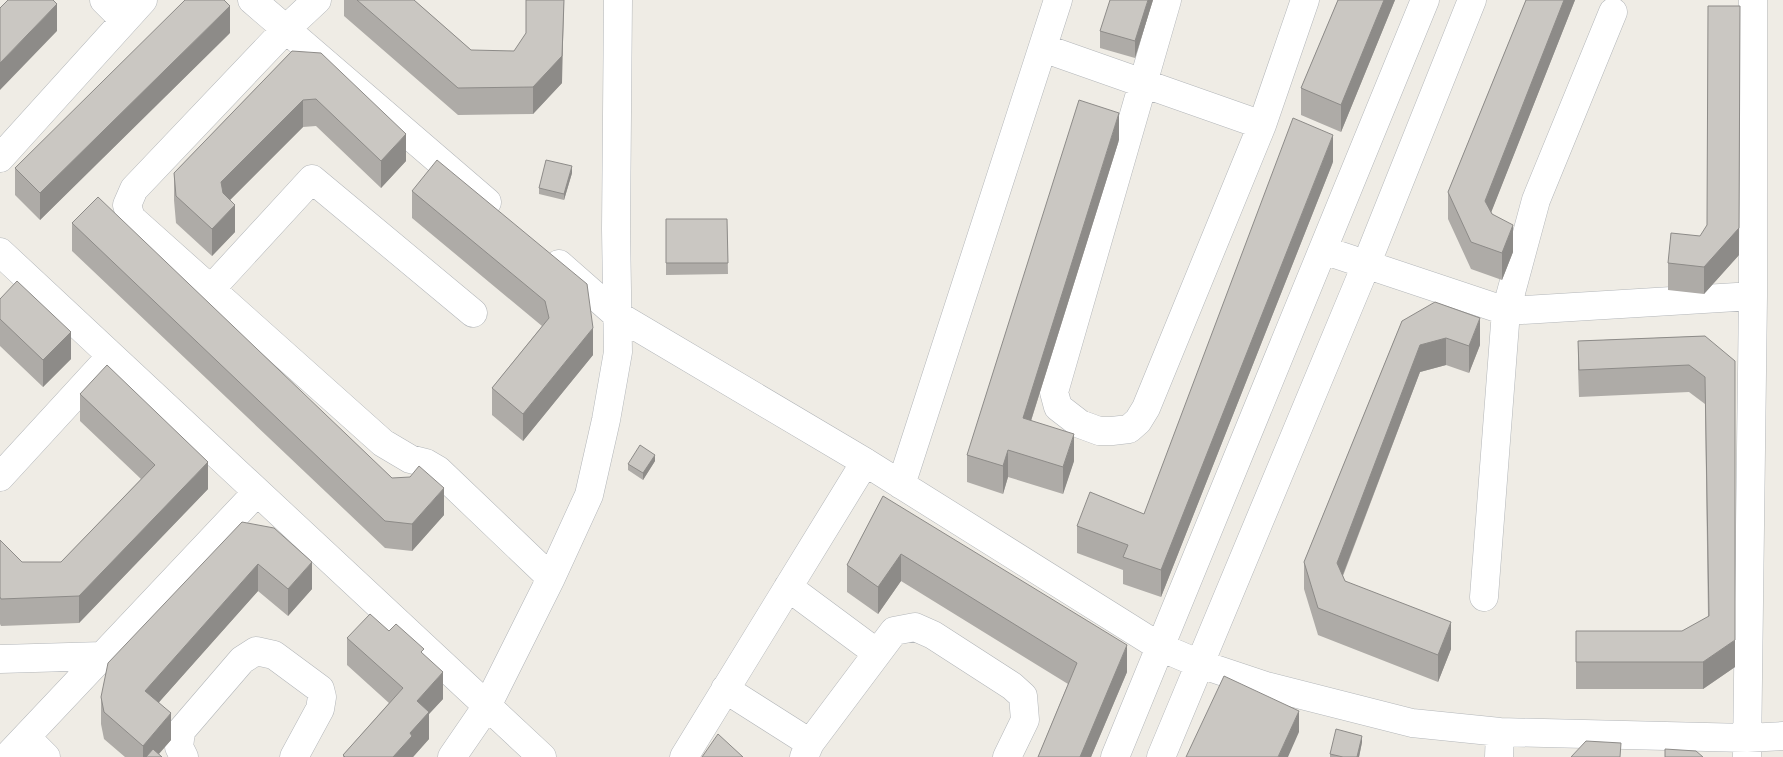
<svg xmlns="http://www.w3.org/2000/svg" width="1783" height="757" viewBox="0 0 1783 757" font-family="'Varela Round',sans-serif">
<rect width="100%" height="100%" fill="#efece5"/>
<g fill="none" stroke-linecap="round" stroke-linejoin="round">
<defs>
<path id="minor" d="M104,0L124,20
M252,0L487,202
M317,0L286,29L134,189L127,205L131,218L383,443L410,459L426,463L438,470L551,578
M1167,0L1054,392L1058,407L1080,424L1099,431H1112L1129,429L1138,421L1146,408L1262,125L1305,0
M1043,48L1262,125
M0,158L143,0
M1323,250L1506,311L1753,296
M0,252L542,757
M559,264L617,315L865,462L1160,647L1200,664L1266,686L1412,723L1500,732L1747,738L1783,736
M210,290L312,179L473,313
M0,477L111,356
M901,485L1058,0
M788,587L877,653
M1484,597L1506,311L1536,200L1613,12
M0,659L103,656
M725,689L810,743
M26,737L46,757
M1747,756L1753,296V0
M7,757L257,492
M184,757L179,747L181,731L242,660L256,651L274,655L320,689L322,697L320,709L294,757
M452,757L487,706L551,578L589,495L606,420L618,352L616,229L618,0
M684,757L865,462
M804,757L810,743L894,631L915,627L933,635L1012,686L1023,696L1025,720L1007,757
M1115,757L1425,0
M1161,757L1366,265L1472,0
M1499,757L1500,732"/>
</defs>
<use href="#minor" stroke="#b3b6b9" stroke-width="29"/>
<use href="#minor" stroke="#fff" stroke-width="28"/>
</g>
<path fill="#aeaba7" d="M344,0H414L471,50L562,83L533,114L458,115L344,16Z
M1153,0L1135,58L1100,48V31Z
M1338,0H1395L1341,132L1301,115V88Z
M1526,0H1575L1491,212L1513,252L1502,280L1471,269L1448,219V192Z
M230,33L40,220L15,195V168Z
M292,51L406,161L381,188L316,126L303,127L230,200L235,232L212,256L176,223L174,200V173Z
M1119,140L1031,421L1074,461L1063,494L1008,477L1003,494L967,482V455Z
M1333,162L1161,597L1123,584V570L1077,553V526L1144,514Z
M572,173L564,200L539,194V188Z
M412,191L587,284L593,355L523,441L492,415V388L542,326L412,218Z
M666,219H727L728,274L666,275Z
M72,223L392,478L444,515L412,551L385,548L72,251Z
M1739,255L1704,294L1668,290V263Z
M0,299L71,359L43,387L0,346Z
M1402,321L1480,345L1469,373L1446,365L1420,372L1343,576L1345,581L1451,649L1438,682L1318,635L1304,589V562Z
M1705,336L1735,667L1703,689H1576V631H1682L1708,617L1705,404L1689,392L1579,397L1578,368V341Z
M80,394L208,489L79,623L1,626L0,624V540L22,562H61L141,479L80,421Z
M655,461L643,480L628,470V464Z
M883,496L1127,672L1091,757H1038L1068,684L901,581L878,614L847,592V565Z
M242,522L312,589L288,616L258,591L159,702L171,740L159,754L162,757H125L104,739L101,724V697Z
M389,631L424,655L443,699L429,714V739L413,757H343V755L389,703L347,665V638Z
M1362,742L1359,757H1330V754Z"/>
<path fill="#8d8b88" d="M564,0L562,83L533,114V87Z
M1148,0H1153L1135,58V41Z
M1384,0H1395L1341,132V105Z
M1564,0H1575L1485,228V201Z
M57,4V31L0,90V63Z
M230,6V33L40,220V193Z
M1740,6L1739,255L1704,294V267Z
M303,100V127L221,209V182Z
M1119,113V140L1023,446V418Z
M406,134V161L381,188V161Z
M1333,135V162L1161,597V570Z
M572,166V173L564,200V194Z
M235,205V232L212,256V229Z
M1513,225V252L1502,280V253Z
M1480,318V345L1469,373V346Z
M593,328V355L523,441V414Z
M71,332V359L43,387V360Z
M1446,338V365L1420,372L1337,590V563L1420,345Z
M1735,361V667L1703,689V662L1735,640Z
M1074,434V461L1063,494V467Z
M1008,450V477L1003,494V466Z
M655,455V461L643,480V473Z
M208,462V489L79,623V596Z
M444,488V515L412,551V524Z
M901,554V581L878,614V587Z
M312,562V589L288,616V589Z
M258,564V591L145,718V691Z
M1451,622V649L1438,682V655Z
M1127,645V672L1091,757H1080Z
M443,672V699L429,714V739L413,757H393L410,733L417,701Z
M1299,711V732L1288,757H1278Z
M171,713V740L156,757H143V746Z
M1362,736V742L1359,757H1357Z"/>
<path fill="#cac7c2" stroke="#8d8b88" d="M8,0H53L57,4L0,63V8Z
M185,0H224L230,6L40,193L15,168Z
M357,0H414L471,50L514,51L526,33V0H564L562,56L533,87L458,88Z
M1110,0H1148L1135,41L1100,31Z
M1338,0H1384L1341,105L1301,88Z
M1526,0H1564L1485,201L1492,214L1513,225L1502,253L1471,242L1448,192Z
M1708,6H1740L1739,228L1704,267L1668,263L1671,233L1700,236L1707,225Z
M292,51L321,53L406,134L381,161L316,99L303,100L221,182L223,193L235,205L212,229L176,196L174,173Z
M1079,100L1119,113L1023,418L1074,434L1063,467L1008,450L1003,466L967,455Z
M1293,118L1333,135L1161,570L1123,557L1128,545L1077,526L1090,492L1144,514Z
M437,160L587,284L593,328L523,414L492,388L549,318L545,301L412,191Z
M546,160L572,166L564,194L539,188Z
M98,197L392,478L410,477L419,466L444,488L412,524L385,521L72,223Z
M666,219H727L728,263H666Z
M17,281L71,332L43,360L0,319V299Z
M1435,302L1480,318L1469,346L1446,338L1420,345L1337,563L1345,581L1451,622L1438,655L1318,608L1304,562L1402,321Z
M1705,336L1735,361V640L1703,662H1576V631H1682L1709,616L1705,377L1689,365L1579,370L1578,341Z
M107,365L208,462L79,596L1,599L0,597V540L22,562H61L155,465L80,394Z
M640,445L655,455L643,473L628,464Z
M883,496L1127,645L1080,757H1038L1077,663L901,554L878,587L847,565Z
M242,522L274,528L312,562L288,589L258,564L145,691L171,713L143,746L104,712L101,697L108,663Z
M370,614L389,631L396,624L424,649L421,652L443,672L417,701L429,712L410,733L412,736L393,757H345L343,755L403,688L347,638Z
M1224,676L1299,711L1278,757H1186Z
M1336,729L1362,736L1357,757H1343L1330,754Z
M718,734L743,757H702Z
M1586,741L1621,743L1620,757H1571Z
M153,749L162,757H146Z
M1665,749L1696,751L1703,757H1665Z"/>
</svg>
